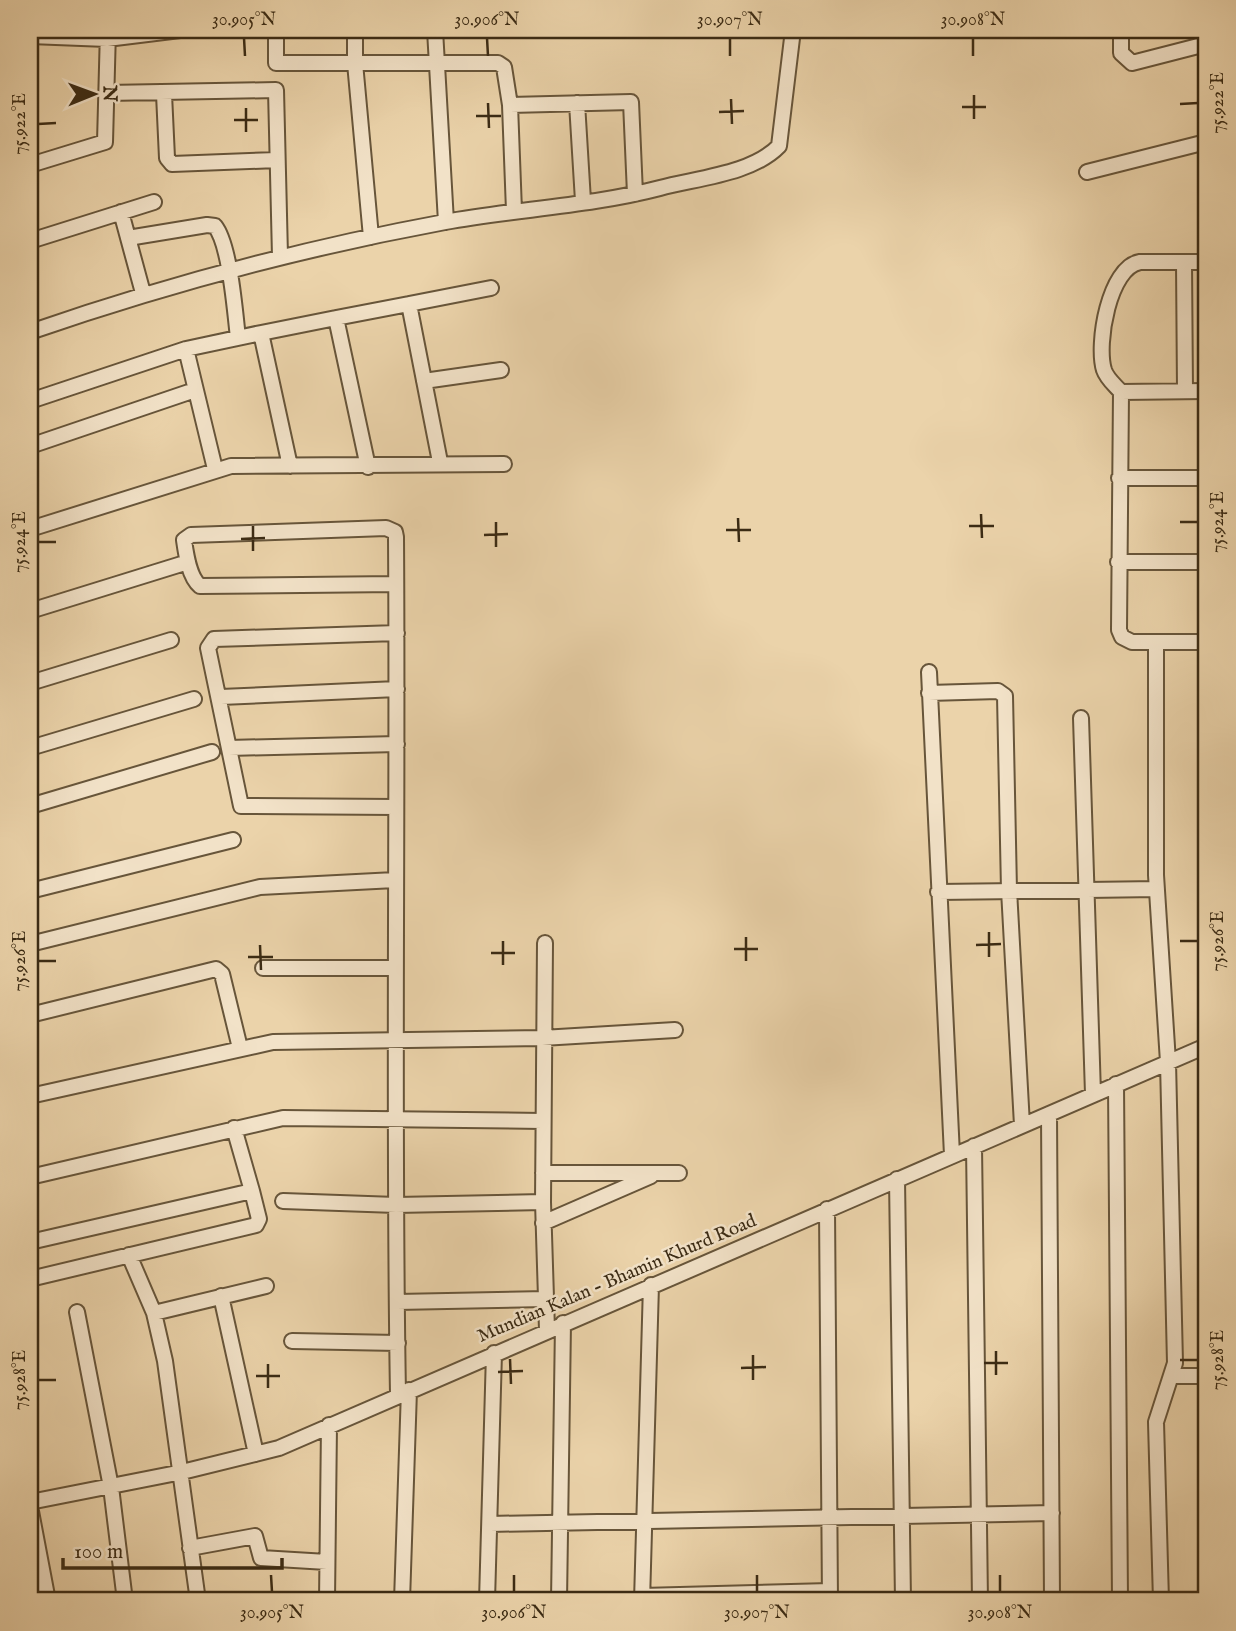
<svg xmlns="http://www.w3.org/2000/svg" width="1236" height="1631" viewBox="0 0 1236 1631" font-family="'IM FELL English',serif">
<rect width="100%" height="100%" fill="#ebd3aa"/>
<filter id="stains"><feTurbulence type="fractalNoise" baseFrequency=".00286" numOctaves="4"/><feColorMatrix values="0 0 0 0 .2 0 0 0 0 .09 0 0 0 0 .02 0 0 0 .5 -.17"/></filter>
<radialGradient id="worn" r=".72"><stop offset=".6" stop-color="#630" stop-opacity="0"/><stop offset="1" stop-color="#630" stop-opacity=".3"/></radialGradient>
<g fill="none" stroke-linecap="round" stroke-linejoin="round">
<defs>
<path id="minor" d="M276,30V63H498L504,67L510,105L631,102L635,194
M355,30V63L371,237
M435,30L446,222
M1121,30V53L1132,63L1206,44
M30,36L107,39L180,30
M107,93L276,90L280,256
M164,94L167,158L172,164L277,160
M577,103L583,201
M510,105L514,211
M30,165L105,142L108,30
M1087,172L1206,142
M121,212L143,293
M128,238L207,225L215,226C230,245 235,312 238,338
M30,241L154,202
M1184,262L1185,391
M409,304L491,288
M30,332C166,285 304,248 445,222C517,209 591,206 660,188C697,178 752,174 779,146L793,30
M261,333L336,318
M424,381L501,370
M1206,391L1121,392L1119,630L1122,637L1132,642H1206
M1121,392C1115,385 1107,379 1104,370C1096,344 1109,267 1140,262H1206
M30,401L186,349
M30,446L195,390
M368,467L336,318L409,304L440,462
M215,469L186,349L261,333L290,466
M1119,478H1206
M30,529L231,466L504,464
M1118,562H1206
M396,584L200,586C189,577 186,554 184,540L191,535L386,528L395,532L396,537C398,822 393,1108 398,1394
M30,611L188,562
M1156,642V875L1168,1062L1175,1363L1156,1422L1161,1601
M929,672L952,1155
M30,683L171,640
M929,693L998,691L1005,696L1009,890L1022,1125
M221,697L397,689
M1081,718L1093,1094
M30,748L194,699
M229,748L397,744
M30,806L212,752
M396,807L241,806L208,648L214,639L397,633
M30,891L233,840
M938,892L1157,889
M545,943L543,1202L547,1330
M30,944L260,887L395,880
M263,968H394
M30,1015L216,969L222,974L240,1048
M1116,1084L1120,1601
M30,1096L273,1042L542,1038L675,1030
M1049,1114L1052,1601
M974,1146L980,1601
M543,1173H679
M30,1177L283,1118L543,1121
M897,1179L903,1601
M283,1201L396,1205L543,1202
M827,1209L830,1601
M543,1223L651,1176
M30,1242L252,1191L234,1128
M129,1255L154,1313L165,1361L198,1601
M30,1279L256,1225L259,1219L252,1191
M221,1296L256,1454
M397,1302L546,1299
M77,1312L111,1487L125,1601
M154,1313L266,1286
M292,1341L398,1343
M1172,1376H1206
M30,1502L182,1472L279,1448L1206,1046
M30,1506L48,1601
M490,1524L1052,1513
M190,1548L255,1536L261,1558L327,1562
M642,1596L830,1591
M327,1601L329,1425
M402,1601L409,1390
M487,1601L494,1353
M559,1601L563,1323
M642,1601L651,1285"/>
</defs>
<use href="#minor" stroke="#67553a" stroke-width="18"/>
<use href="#minor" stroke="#f2e2c8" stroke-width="14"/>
</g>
<path fill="none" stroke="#3b2b14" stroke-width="2.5" d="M244,38L245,56M487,38L488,56M730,38V56M973,38V56M974,95V119M731,99L732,124M488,103L489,128M1180,104L1198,103M962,107H986M246,108V132M719,112L744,111M476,116H501M234,120H258M38,124L56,123M981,514L982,538M738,518L739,542M496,522V547M1180,522H1198M253,526V551M969,526H994M726,530H751M484,535L508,534M241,539L265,538M38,542H56M989,932V957M746,937V961M503,941V965M1180,941H1198M260,945L261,970M976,945L1001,944M734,949H758M491,953H515M248,957H273M38,961H56M996,1351V1375M753,1355V1380M510,1359L511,1384M1180,1360H1198M984,1363H1008M268,1364V1388M741,1368L766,1367M498,1372L523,1371M256,1376H280M38,1380H56M271,1575L272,1592M514,1575V1592M757,1575V1592M1000,1575V1592"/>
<g text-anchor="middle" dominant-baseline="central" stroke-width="5" stroke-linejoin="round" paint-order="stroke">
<g font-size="19" fill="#3b2b14" stroke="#f2e2c8">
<text transform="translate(617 1279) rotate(-23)">Mundian Kalan - Bhamin Khurd Road</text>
</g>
</g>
<rect width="1236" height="1631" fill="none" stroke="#ebd3aa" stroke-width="77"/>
<g transform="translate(94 94) rotate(89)" stroke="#f2e2c8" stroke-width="5" paint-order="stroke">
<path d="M0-5L12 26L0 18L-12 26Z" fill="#3b2b14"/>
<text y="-10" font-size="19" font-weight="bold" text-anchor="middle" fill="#3b2b14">N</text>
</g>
<path d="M63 1558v10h219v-10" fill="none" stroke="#3b2b14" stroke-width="3.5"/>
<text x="74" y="1558" font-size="21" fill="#3b2b14" stroke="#f2e2c8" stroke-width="5" paint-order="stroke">100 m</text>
<rect x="38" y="38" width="1160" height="1554" fill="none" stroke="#3b2b14" stroke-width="2.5"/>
<g font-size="18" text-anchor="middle" fill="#3b2b14">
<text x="244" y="25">30.905°N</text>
<text x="487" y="25">30.906°N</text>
<text x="730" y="25">30.907°N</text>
<text x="973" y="25">30.908°N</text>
<text transform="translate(1217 103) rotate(-90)" y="6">75.922°E</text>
<text transform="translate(19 124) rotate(-90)" y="6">75.922°E</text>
<text transform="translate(1217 522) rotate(-90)" y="6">75.924°E</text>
<text transform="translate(19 542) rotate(-90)" y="6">75.924°E</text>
<text transform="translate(1217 941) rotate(-90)" y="6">75.926°E</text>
<text transform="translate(19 961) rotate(-90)" y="6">75.926°E</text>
<text transform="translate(1217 1360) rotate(-90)" y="6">75.928°E</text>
<text transform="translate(19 1380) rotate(-90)" y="6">75.928°E</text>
<text x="272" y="1618">30.905°N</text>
<text x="514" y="1618">30.906°N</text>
<text x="757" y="1618">30.907°N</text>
<text x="1000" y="1618">30.908°N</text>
</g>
<rect width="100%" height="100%" filter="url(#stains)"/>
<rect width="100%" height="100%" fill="url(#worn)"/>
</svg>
